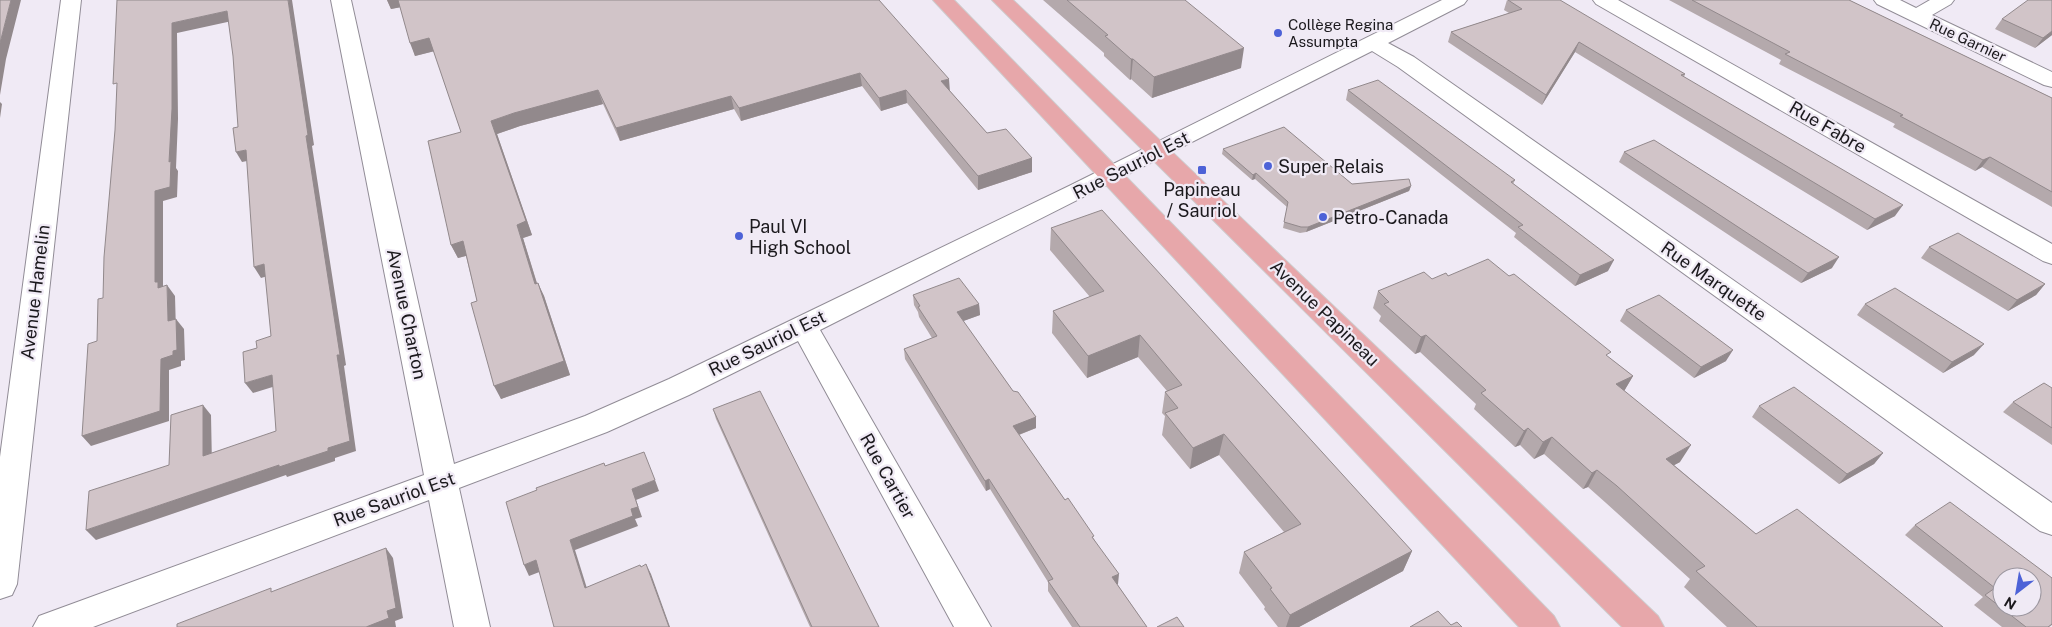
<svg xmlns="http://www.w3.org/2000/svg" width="2052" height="627" viewBox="0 0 2052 627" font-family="'Public Sans',sans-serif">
<rect width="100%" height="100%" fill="#f0eaf5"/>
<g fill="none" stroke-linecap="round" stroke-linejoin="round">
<defs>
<path id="street" d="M61,0H81L17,584L12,595L0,599V457Z
M331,0H351L454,464L585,416L669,379L1069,186L1442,0H1467L1464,4L1388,43L1414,57L2052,503V535L2040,531L1398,67L1372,51L820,330L991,627H954L798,341L689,395L607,432L459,488L490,627H454L429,500L93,627H33L39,616L424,475Z
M1593,0H1618L2052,244V264L2043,261L1596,4Z
M1874,0H1900L1916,8L1930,0H1954L1951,4L1932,15L2052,72V87L2044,85L1877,4Z"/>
<path id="primary" d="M933,0H954L1554,616L1560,627H1519Z
M992,0H1013L1658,616L1664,627H1622Z"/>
</defs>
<use href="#street" stroke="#918c96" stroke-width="2"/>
<use href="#primary" stroke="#cdcccd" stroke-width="2"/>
<use href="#street" fill="#fff" fill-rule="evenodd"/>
<use href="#primary" fill="#e7a7aa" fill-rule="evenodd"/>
</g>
<path fill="#b4a9ac" d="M387,0H879L950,91L987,133L1032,158V172L978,190L907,103L881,111L862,86L741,121L734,109L620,141L603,104L520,126L497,134L532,235L523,238L537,283L544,296L570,375L501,399L466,256L458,258L451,245L461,132L434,51L415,56L400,7L391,9Z
M1043,0H1185L1241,68L1152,98L1131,79L1130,80L1104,56V53Z
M1507,0L1685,74L1684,77L1895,216L1867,230L1575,52L1542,105L1448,42L1451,32L1509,13L1504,10Z
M1669,0H1849L2052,98V207L1982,167L1975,171L1893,127L1895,124L1779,64L1781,60Z
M2052,0V35L2035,48L1995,29L2002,19Z
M1348,90L1515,180L1513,184L1608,271L1575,286L1514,237L1516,233L1346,100Z
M1223,149L1352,184L1411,186L1409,191L1306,232L1300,233L1283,228L1287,207L1255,179L1252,180L1222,154Z
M1624,152L1832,268L1801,283L1619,162Z
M1051,228L1412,551L1403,571L1299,627H1278L1264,609L1265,607L1239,573L1244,552L1284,532L1219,455L1190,469L1162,435L1165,416L1162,413L1165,392L1167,391L1138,357L1087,378L1052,333L1053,311L1090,297L1050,250Z
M1929,247L2045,284L2036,295L2008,311L1921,258Z
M1448,276L1608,357L1633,376L1624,391L1680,462L1674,465L1756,534L1943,627H1727L1684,587L1690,579L1606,503L1588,487L1583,489L1544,454L1534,459L1520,445L1515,447L1474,409L1476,404L1420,352L1415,354L1379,321L1381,316L1373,308L1378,291Z
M913,295L979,304L980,315L963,321L1013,391L1036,417V428L1019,435L1065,500L1094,539L1118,584H1117L1147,627H1072L1048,591V582L990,489L986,491L905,359L904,349L932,338L919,317L918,312L914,305Z
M1865,304L1974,355L1943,373L1857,315Z
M1626,310L1726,361L1694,378L1620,321Z
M2052,388V445L2003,412L2013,402Z
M1759,406L1883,453L1874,464L1839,484L1752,417Z
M713,409L879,627H810L716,419Z
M1915,525L2052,578V625L2049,627H2002L1974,605L1983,597L1905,535Z"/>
<path fill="#92898c" d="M11,0H21L6,59L0,95V43Z
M288,0H292L314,145L312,146L346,365L344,366L356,451L335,458V461L287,477L286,475L96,540L86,530L328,448L306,136Z
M387,0H399L402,7L391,9Z
M227,11L232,21L177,33L178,119L176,168L178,171L177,197L163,201V289L158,288L155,282V191L169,162L172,23Z
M2052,31V35L2035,48L2043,38Z
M429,38L435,51L415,56L410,43Z
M1579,42L1575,52L1542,105L1546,95Z
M1244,48L1241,68L1152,98L1154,77Z
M1131,59H1133L1131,79L1130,80Z
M860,73L862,86L741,121L739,108Z
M949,79L950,92L941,81Z
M598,90L603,104L520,126L497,134L532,235L523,238L541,297L535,284L517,225L491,121L514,113Z
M906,90L907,103L881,111L879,98Z
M731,96L734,109L620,141L616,128Z
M0,102L2,104L0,118Z
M246,150L252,160L242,162L236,152Z
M1990,157L1982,167L1975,171L1983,160Z
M1032,158V172L978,190V176Z
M1256,173L1255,179L1252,180L1253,175Z
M1411,186L1409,191L1306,232L1308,227Z
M1903,205L1895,216L1867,230L1875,219Z
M463,241L469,255L458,258L451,245Z
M1839,257L1832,268L1801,283L1808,273Z
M1614,260L1608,271L1575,286L1580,275Z
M264,264L271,275L261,278L254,267Z
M538,283L544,296L570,375L501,399L494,386Z
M2045,284L2036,295L2008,311L2017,300Z
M167,285L175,296L176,332L168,321Z
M979,304L980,315L958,323L957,312Z
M176,319L184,329L185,360L181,361V366L169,370V421L91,446L82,436L161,359L173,351Z
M1140,335L1138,357L1087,378L1088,356Z
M1426,335L1420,352L1415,354L1421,337Z
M1984,344L1974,355L1943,373L1952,362Z
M1733,350L1726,361L1694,378L1701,367Z
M272,375L279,385L253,393L245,383Z
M1633,376L1623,393L1616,384Z
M203,405L211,415L212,466L203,456Z
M1036,417V428L1013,437V426Z
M1528,428L1520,445L1515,447L1524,431Z
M1224,434L1219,455L1190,469L1193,448Z
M1552,437L1544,454L1534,459L1543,442Z
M1691,445L1680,462L1656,475L1666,459Z
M1883,453L1874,464L1839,484L1847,474Z
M1597,470L1588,487L1583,489L1592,473Z
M989,479L990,489L986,491L985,481Z
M655,480L659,491L636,500L642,517L635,519L638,526L575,550L590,598L585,588L570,540L631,509L632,489Z
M386,548L393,558L403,618L395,621L396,627H366L387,611Z
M1412,551L1403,571L1299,627H1286L1290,615Z
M536,560L542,571L529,576L524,565Z
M646,564L651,574L670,627H669Z
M1119,574L1118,584L1111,587L1112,577Z"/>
<path fill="#d1c4c8" stroke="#92898c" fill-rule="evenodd" d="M0,0H11L0,43Z
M117,0H288L308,135L306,136L340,355H337L350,441L328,448V451L279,467V465L86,530L89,491L169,465L171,415L203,405V456L276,431L272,375L245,383L243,352L257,348L256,341L271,336L264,264L254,267L246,150L236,152L233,128L238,127L233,56L227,11L172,23V109L169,162L171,161L170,187L155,191V282H158V288L167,285L168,321L176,319L177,350L173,351V355L161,359L160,411L82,436L88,344L97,341L98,299L103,298L104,257L115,130L117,83L113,84Z
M398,0H879L949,79L941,81L987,133L1006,129L1032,158L978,176L906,90L879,98L860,73L739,108L731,96L616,128L598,90L514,113L491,121L526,221L517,225L535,284L538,283L564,361L494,386L471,303L477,301L463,241L451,245L428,141L461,132L429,38L410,43Z
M1067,0H1185L1244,48L1154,77L1133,59H1131L1105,36L1108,35Z
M1508,0H1560L1685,74L1681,75L1903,205L1875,219L1579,42L1546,95L1451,32L1522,9Z
M1692,0H1849L2052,98V192L1990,157L1983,160L1900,116L1903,115L1785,54L1790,52Z
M2028,0H2052V31L2043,38L2002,19Z
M1378,80L1515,180L1511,182L1614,260L1580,275L1518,227L1523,225L1348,90Z
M1284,127L1352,184L1409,179L1411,186L1308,227H1301L1284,222L1288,202L1256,173L1253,175L1223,149Z
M1654,140L1839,257L1808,273L1624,152Z
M1102,210L1412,551L1290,615L1270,589L1272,588L1244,552L1301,524L1224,434L1193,448L1165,413L1178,408L1165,392L1182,385L1140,335L1088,356L1053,311L1104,291L1051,228Z
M1958,233L2045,284L2017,300L1929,247Z
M1488,259L1509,276L1514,274L1611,352L1606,355L1633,376L1616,384L1691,445L1666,459L1756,534L1797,509L1943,627H1757L1696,571L1705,566L1617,486L1597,470L1592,473L1552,437L1543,442L1528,428L1524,431L1481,393L1486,390L1426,335L1421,337L1384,304L1389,302L1378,291L1424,272L1432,279L1446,273L1448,276Z
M959,278L979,304L957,312L1013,391L1018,392L1036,417L1013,426L1065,500L1068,498L1094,536L1092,537L1119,574L1112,577L1147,627H1080L1048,581L1053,579L989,479L985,481L904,349L937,336L918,307L920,306L913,295Z
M1895,288L1984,344L1952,362L1865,304Z
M1659,295L1733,350L1701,367L1626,310Z
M2044,383L2052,388V428L2013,402Z
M1794,387L1883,453L1847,474L1759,406Z
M760,391L879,627H812L713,409Z
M644,452L655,480L632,489L638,507L631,509L633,516L570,540L585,588L640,565L641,567L646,564L669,627H554L536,560L524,565L506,502L537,490L536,488L604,463L605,466Z
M1950,502L2052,578V624L2048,627H2026L1985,595L1995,588L1915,525ZM2002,577H2032V607H2002Z
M386,548L396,608L387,611L389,618L366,627H177V624L271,588V592Z
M1438,611L1451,625L1457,622L1462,627H1410Z
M1177,617L1184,627H1157Z"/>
<g fill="#4d62d7" stroke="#f0eaf5" stroke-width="2">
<circle cx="1278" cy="33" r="5"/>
<circle cx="1268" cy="166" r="5"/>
<rect x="1197" y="165" width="10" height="10" rx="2.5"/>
<circle cx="1323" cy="217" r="5"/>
<circle cx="739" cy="236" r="5"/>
</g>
<g text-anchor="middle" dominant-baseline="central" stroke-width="4.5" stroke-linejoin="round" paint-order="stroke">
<g font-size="15" fill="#1b191d" stroke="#f0eaf5" text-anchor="start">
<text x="1288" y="24">Collège Regina<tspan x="1288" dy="17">Assumpta</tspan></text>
</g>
<g font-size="15" fill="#1b191d" stroke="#f0eaf5">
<text transform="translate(1968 40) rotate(25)">Rue Garnier</text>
</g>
<g font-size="18" fill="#1b191d" stroke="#f0eaf5">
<text transform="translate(1828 127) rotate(30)">Rue Fabre</text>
<text transform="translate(1131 165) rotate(-27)">Rue Sauriol Est</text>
<text transform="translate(1714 281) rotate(35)">Rue Marquette</text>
<text transform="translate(35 292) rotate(-83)">Avenue Hamelin</text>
<text transform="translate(1325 313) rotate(44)">Avenue Papineau</text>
<text transform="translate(407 314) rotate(78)">Avenue Charton</text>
<text transform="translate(767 343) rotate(-26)">Rue Sauriol Est</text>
<text transform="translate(888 476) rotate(61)">Rue Cartier</text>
<text transform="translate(394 499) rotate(-20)">Rue Sauriol Est</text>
</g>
<g font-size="18" fill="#1b191d" stroke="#f0eaf5" text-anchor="start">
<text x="1278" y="166">Super Relais</text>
<text x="1202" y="189" text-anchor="middle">Papineau<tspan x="1202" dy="21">/ Sauriol</tspan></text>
<text x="1333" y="217">Petro-Canada</text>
<text x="749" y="226">Paul VI<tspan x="749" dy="21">High School</tspan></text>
</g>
</g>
<g transform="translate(2017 592) rotate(211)"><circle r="24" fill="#f0eaf5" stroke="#9b969f"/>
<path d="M0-4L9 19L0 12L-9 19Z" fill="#4d62d7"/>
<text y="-8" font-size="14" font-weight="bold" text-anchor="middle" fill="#1b191d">N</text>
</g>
</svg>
